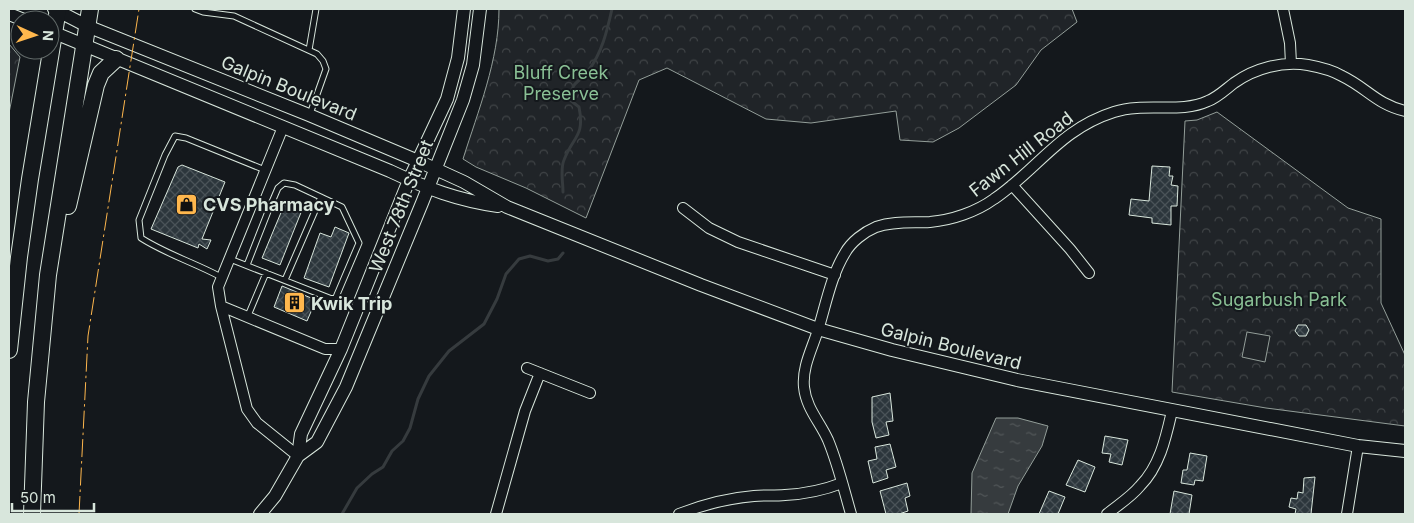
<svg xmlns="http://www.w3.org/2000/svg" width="1414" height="523" viewBox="0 0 1414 523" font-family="Inter,sans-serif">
<defs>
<pattern id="park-crowns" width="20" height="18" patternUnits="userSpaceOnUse" patternTransform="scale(1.25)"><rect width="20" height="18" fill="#202428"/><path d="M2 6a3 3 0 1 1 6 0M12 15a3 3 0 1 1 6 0" fill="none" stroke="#404447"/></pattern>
<pattern id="water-ripples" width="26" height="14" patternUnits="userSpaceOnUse" patternTransform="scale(1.25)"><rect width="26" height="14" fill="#363b3e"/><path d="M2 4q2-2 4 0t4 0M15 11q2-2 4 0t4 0" fill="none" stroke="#525759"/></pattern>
<pattern id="building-cross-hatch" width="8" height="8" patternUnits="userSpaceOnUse" patternTransform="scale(1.25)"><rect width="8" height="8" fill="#2c363c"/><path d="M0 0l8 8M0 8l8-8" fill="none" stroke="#4a5358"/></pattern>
</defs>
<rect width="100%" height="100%" fill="#14181c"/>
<path fill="url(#park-crowns)" stroke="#939e99" d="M499,9H1072L1077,22L1041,50L1016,85L959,128L933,142L900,140L896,111L811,123L766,119L667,68L639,80L586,218L526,188L476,167L463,159C478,111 499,60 499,9Z
M9,44L20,57L9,113Z
M1217,112L1348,208L1381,219V303L1405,355V426L1266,408L1172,392L1185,121L1197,120Z"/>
<path fill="#202428" stroke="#939e99" d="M1247,332L1270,336L1265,362L1242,357Z"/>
<path fill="url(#water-ripples)" stroke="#939e99" d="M996,418H1018L1048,426L1042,446L1018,486L1008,514H971L972,473Z"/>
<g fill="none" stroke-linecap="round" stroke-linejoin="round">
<path stroke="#363b3e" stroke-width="3" d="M563,192C563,182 560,169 564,160C573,136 585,137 579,107L570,100C573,78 577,86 588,71C602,53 607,31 612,9
M342,514L357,488L372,474L383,467L392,451L403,441L410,428L418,399L429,376L449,351L484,324L497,299L506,274L519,259L530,256L548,261L558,259L563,253"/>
</g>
<path fill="url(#building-cross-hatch)" stroke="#d8e6dc" d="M182,165L225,182L202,239L211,240L207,249L199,244L198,248L151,229L178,167Z
M1152,166L1170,167L1169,176H1173L1171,185L1178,186L1177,206H1171V225L1152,223V218L1129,215L1131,199L1149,201Z
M285,203L302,210L280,265L262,258Z
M335,227L349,233L329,287L304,278L320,233L331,237Z
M282,286L316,300L307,321L274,307Z
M1298,325H1306L1309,330L1306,336H1299L1295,331Z
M890,393L893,421L886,422L889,435L876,438L872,422V397Z
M1105,436L1128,440L1122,465L1109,462L1111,454L1102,453Z
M890,444L896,467L886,470L888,478L873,483L868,461L877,459L875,447Z
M1190,453L1207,456L1203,481L1195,480L1194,485L1181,483L1183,470H1187Z
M1078,460L1095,467L1085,492L1066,485Z
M1315,477L1311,514H1295L1296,509L1289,507L1291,498L1297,499L1298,492L1303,493L1304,478Z
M907,483L910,496L905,498L908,511L899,514H886L880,491Z
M1049,491L1065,497L1058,514H1039Z
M1174,491L1192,495L1189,514H1170Z"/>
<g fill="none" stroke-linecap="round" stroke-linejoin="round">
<defs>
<path id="service" d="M195,9L203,12L234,16L317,54L323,61L326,69L310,114
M309,50L316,9
M230,259L332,299L336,297L359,243L342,207L295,185L284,183L278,188L269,209L252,202
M247,265L269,209
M221,277C195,263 166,254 141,238L139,220L165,155L175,136L186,138L265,170
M285,280L321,197
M247,318L266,273"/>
<path id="minor" d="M1283,9L1290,43L1291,64
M283,127L218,287L221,306L247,409L257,423L298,456
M1012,185L1070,249L1089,273
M683,208L709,228L738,242L835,275
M221,306L325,349H341
M527,368L590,393
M496,514L525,411L540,373
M679,514C702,505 729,498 754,496C764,495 775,496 785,495C805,494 824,490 842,483
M851,514C844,490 838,464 828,440C820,422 806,408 804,387C802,367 812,349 818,330C826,304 831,276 845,253C851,242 864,232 876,227C894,221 912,223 930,222C952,220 976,212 994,199C1038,169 1060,129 1114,112C1146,102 1180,114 1208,101C1218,97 1226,89 1234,83C1255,68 1282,61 1308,65C1319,67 1332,70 1342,76C1367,88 1376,104 1405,111
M1107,514C1118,505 1131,497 1140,486C1160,466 1166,437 1172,411
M1347,514L1358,446"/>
<path id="tertiary" d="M54,9L87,26L309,115L418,161L464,182L507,207L701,285L818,329L892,350L1017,380L1358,446L1405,451
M9,14L24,20
M50,31L390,171C428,189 457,200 498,206
M298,456L317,442L346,387L422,203L463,100L473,65L480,9
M260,514L275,496L298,456L301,434L341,349L409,180L447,99L458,58L464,9"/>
<path id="primary" d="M68,206L96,85L101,73L116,59
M9,350L19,257L30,179L58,9
M32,514L36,402L48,275L90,9"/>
</defs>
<use href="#service" stroke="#d8e6dc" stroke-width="7"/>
<use href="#minor" stroke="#d8e6dc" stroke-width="12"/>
<use href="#tertiary" stroke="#d8e6dc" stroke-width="14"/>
<use href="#primary" stroke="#d8e6dc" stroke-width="18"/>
<use href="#service" stroke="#14181c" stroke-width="5"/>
<use href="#minor" stroke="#14181c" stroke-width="10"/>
<use href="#tertiary" stroke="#14181c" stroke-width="12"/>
<use href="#primary" stroke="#14181c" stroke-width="16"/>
<path stroke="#ffb74d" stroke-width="1" stroke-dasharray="18 4 2.5 4" stroke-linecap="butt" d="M79,514L88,336L139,9"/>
</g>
<defs>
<symbol id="shop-square" viewBox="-11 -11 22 22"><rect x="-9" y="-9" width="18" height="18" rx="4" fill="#ffb74d" stroke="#14181c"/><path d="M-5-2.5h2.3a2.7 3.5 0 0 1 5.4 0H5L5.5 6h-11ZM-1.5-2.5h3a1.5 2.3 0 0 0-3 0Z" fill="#111"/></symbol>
<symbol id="building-square" viewBox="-11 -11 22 22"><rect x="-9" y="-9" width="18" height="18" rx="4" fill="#ffb74d" stroke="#14181c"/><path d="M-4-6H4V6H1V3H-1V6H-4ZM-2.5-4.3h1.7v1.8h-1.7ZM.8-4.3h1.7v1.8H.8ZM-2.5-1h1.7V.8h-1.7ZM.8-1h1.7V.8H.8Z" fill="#111"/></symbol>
</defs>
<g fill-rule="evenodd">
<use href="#shop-square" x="174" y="192" width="25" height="25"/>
<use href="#building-square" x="282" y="290" width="25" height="25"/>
</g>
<g text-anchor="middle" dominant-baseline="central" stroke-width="4" stroke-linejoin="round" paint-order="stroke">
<g font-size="18" fill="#8ac095" stroke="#14181c">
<text x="561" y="72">Bluff Creek<tspan x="561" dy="21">Preserve</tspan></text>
<text x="1279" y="299">Sugarbush Park</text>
</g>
<g font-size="18" fill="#d8e6dc" stroke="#14181c">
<text transform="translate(289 88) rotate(22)">Galpin Boulevard</text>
<text transform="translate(1021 154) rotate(-38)">Fawn Hill Road</text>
<text transform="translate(401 206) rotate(-68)">West 78th Street</text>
<text transform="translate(951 346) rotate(14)">Galpin Boulevard</text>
</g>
<g font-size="18" font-weight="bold" fill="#d8e6dc" stroke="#14181c" text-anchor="start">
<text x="203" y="204">CVS Pharmacy</text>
<text x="311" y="303">Kwik Trip</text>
</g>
</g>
<rect width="1414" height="523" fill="none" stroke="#d8e6dc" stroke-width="20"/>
<g transform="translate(35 35) rotate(93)"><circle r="24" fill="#14181c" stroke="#626a69"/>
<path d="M0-4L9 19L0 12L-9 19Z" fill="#ffb74d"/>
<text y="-8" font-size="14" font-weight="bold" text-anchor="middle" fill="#d8e6dc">N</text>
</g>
<path d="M12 503v8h82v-8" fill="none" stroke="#d8e6dc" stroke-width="2.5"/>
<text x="20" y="503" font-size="15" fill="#d8e6dc" stroke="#14181c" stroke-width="4" paint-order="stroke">50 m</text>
</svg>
